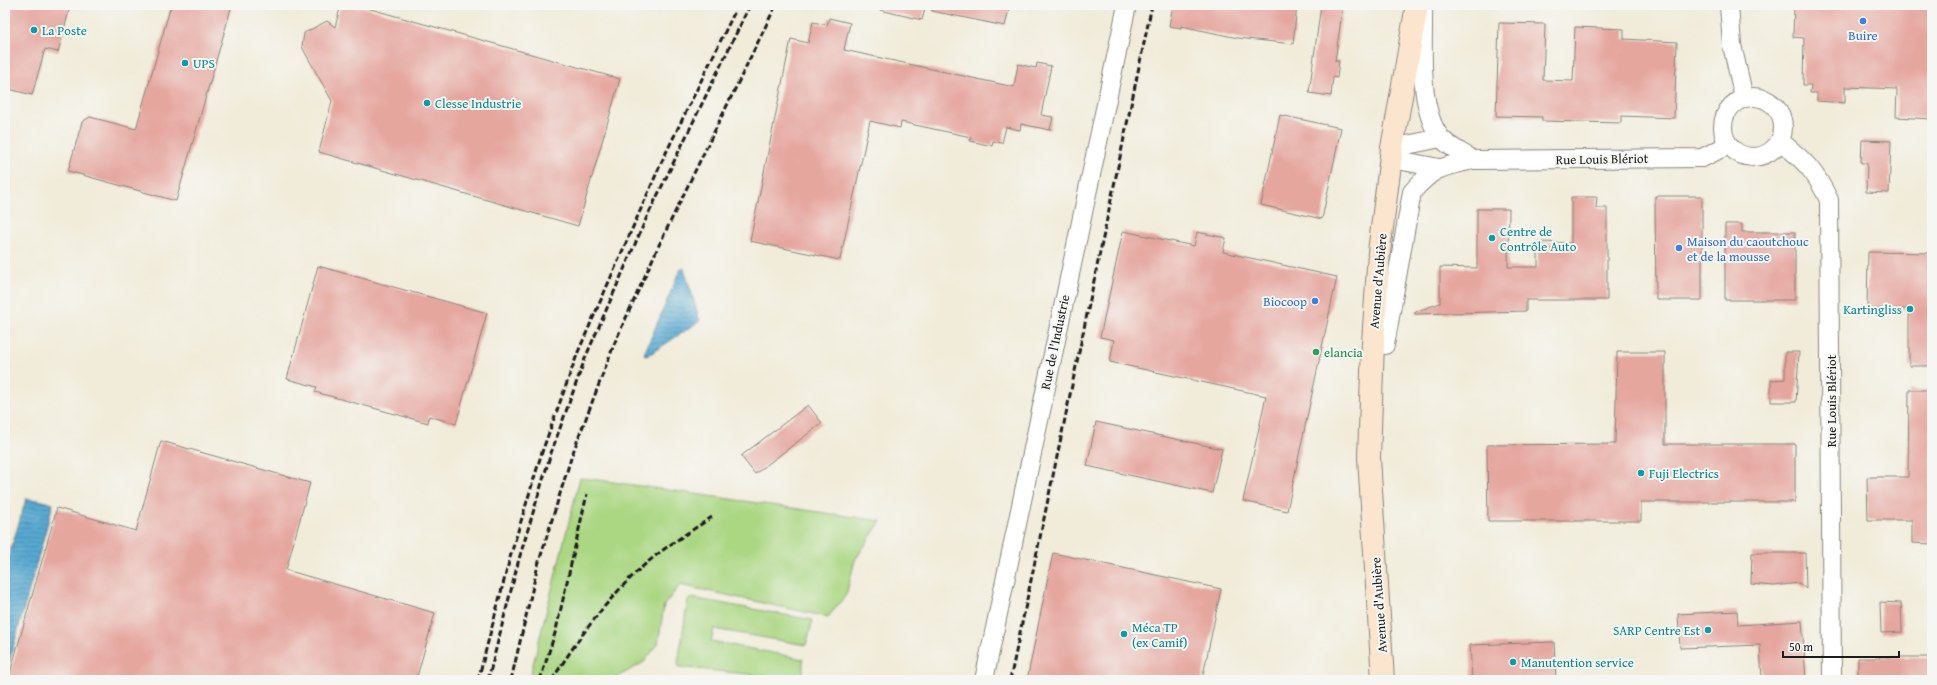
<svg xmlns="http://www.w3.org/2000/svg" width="1937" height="685" viewBox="0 0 1937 685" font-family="'Gentium Book Plus',serif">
<defs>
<pattern id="water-rules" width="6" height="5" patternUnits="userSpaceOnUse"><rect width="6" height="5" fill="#58a9d2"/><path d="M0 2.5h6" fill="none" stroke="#4889aa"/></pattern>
</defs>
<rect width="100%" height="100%" fill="#f6f6f2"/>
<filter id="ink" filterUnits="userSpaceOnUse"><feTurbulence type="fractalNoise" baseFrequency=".025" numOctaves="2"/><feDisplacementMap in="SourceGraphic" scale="8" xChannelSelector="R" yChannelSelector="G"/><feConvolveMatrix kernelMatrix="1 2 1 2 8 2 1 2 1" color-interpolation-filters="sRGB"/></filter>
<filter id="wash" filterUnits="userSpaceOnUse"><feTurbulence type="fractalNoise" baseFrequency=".012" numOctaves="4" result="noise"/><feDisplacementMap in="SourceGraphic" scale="16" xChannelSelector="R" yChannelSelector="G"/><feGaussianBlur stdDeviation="0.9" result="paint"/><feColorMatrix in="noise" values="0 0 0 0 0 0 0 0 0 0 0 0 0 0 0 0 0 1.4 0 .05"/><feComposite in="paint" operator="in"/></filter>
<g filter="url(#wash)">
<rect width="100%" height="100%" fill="#f1ecda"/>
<path fill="#abd783" stroke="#647a50" d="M580,478L592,479L881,521L855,560L846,595L828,617L680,585L664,605L658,644L644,662L612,680H529Z
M692,598L813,620L806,645L714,629L711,641L803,659V680L679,667L678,663L688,600Z"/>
<path fill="url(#water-rules)" stroke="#3a6277" d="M684,268L700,321L647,356L644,354L680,270Z
M26,499L39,500L53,504L5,677V569Z"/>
<g id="blocks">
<path fill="#e5a69e" d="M5,5H61L70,7L58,52L45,49L32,95L5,88Z
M171,5H232L176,201L68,171L82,122L90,117L136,129Z
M341,5L359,8L360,6L620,79L578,226L319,152L332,101L302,47L304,33L327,21L335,27Z
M880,5H926L922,20L880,10Z
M933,5H1010L1005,26L932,11Z
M1173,5H1297L1293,44L1238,38L1181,26V28L1169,26Z
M1321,5H1343L1335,61H1339L1337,78L1333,77L1331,96L1309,93Z
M1794,5H1932V119L1896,117L1897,89L1845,87V103L1817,101V93H1810L1811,85H1803L1804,38L1793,37Z
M829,18L850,23L844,50L1014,87L1018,64L1036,68L1037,63L1051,66L1041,115L1053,117L1050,130L1021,124L1020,130L1006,127L1002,143L993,141L992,146L970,141L971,137L901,122L900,128L870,121L840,260L750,241L791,39L808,43L813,22L827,25Z
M1499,23L1545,24L1543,80L1573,81L1575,27L1624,29V39L1677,42L1674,118L1621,116V123L1542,121V117L1496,116Z
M1280,115L1341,128L1322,219L1261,205Z
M1862,140L1891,141L1889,193L1866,192L1867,163H1861Z
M1655,196H1702V300H1656Z
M1571,197H1597L1596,208H1607V300H1526V311L1415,314V312L1440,303V267L1477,268V209H1509L1508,267H1538V242L1571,243Z
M1725,224H1742V232H1795V300H1725Z
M1123,231L1194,246L1197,232L1226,238L1223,252L1337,277L1287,511L1243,501L1266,396L1110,362L1114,340L1100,337Z
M1868,252L1932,253V366H1909V309H1867Z
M318,266L487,313L456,424L429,416L428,423L315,392L317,387L287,379Z
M1617,352H1665V444H1795V502H1641V521H1488L1487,445L1615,444Z
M1785,352H1799L1796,402H1771V380L1785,379Z
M1909,390H1932V544L1912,543V520H1868L1867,477H1908Z
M808,405L822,423L755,474L741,456Z
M1096,422L1222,449L1212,493L1087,466Z
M161,441L310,483L286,570L435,613L416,680H8L57,508L136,531Z
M1053,553L1221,589L1202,680H1027Z
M1752,553H1805L1806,589L1799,583L1774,586L1751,584Z
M1880,602L1901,603L1902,632L1881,633Z
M1737,611L1738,625L1802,621L1806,680H1762L1760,645L1680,648L1678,614Z
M1554,642L1556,680H1472L1470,645Z
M1879,657H1932V680H1858V658H1880Z"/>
</g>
</g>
<g filter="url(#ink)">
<use href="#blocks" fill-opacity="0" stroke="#86847b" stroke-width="1"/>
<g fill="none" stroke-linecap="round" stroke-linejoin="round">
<defs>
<path id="minor" d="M1729,5L1732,45L1744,98
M1423,7C1424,45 1417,106 1440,137C1447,146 1463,153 1473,160
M1723 127a30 30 0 1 1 60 0a30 30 0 1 1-60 0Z
M1780,141C1805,161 1815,171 1829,200L1832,680
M1439,168L1403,161L1392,148L1441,138
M1385,345L1412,192C1434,167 1441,167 1473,160L1702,158L1728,145
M984,680L1127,5"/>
<path id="secondary" d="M1383,680L1369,458L1373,343L1379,252L1392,148L1417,5"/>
</defs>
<use href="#minor" stroke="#86847b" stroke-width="20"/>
<use href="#secondary" stroke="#86847b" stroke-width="24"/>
<use href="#minor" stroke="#fff" stroke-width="18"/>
<use href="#secondary" stroke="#fbe5cf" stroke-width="22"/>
<path stroke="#1c1c1c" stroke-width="3" stroke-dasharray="6 3" stroke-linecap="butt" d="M478,680L511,554L542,452L578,352L662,161L738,5
M488,680L519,559L551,453L586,356L646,219L750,5
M511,680L538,565L572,455L615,342L659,245L776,5
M540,680L556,630L587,494
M552,680C577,640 606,600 641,568C663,548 688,533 712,517
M1010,680L1152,5"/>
</g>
</g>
<g fill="#3f7fe0" stroke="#f6f6f2" stroke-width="1.5">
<circle cx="1863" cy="21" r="4"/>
<circle cx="1679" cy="248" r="4"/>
<circle cx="1315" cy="301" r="4"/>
</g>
<g fill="#0f9aa8" stroke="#f6f6f2" stroke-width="1.5">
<circle cx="34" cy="30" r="4"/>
<circle cx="185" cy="63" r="4"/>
<circle cx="427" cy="103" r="4"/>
<circle cx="1492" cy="238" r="4"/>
<circle cx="1910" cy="309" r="4"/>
<circle cx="1641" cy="473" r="4"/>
<circle cx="1708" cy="630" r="4"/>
<circle cx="1124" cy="634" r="4"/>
<circle cx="1513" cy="662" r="4"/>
</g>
<circle fill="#2e9e5b" stroke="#f6f6f2" stroke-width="1.5" cx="1316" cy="352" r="4"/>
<g text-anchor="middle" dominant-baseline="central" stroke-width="4" stroke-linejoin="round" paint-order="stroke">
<g font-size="13" fill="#0d838f" stroke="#f6f6f2" text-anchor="start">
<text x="42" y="30">La Poste</text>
<text x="193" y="63">UPS</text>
<text x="435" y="103">Clesse Industrie</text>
<text x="1500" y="231">Centre de<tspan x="1500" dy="15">Contrôle Auto</tspan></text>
<text x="1902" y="309" text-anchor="end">Kartingliss</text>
<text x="1649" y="473">Fuji Electrics</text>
<text x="1132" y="627">Méca TP<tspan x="1132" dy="15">(ex Camif)</tspan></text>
<text x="1700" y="630" text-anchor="end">SARP Centre Est</text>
<text x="1521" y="662">Manutention service</text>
</g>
<g font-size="13" fill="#366cbe" stroke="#f6f6f2">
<text x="1863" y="35">Buire</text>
<text x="1687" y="241" text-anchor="start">Maison du caoutchouc<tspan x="1687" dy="15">et de la mousse</tspan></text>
<text x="1307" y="301" text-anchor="end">Biocoop</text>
</g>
<g font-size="13" fill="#1c1c1c" stroke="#f6f6f2">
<text transform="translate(1602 159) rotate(-1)">Rue Louis Blériot</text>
<text transform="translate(1378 281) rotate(-85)">Avenue d'Aubière</text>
<text transform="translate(1055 342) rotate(-78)">Rue de l'Industrie</text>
<text transform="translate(1831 401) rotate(-90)">Rue Louis Blériot</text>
<text transform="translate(1379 605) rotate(-94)">Avenue d'Aubière</text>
</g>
<g font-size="13" fill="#27864d" stroke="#f6f6f2" text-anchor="start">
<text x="1324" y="352">elancia</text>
</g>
</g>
<rect width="1937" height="685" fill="none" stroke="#f6f6f2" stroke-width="20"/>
<path d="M1783 651v6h116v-6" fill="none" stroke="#1c1c1c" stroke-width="2"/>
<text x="1789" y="651" font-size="12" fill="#1c1c1c" stroke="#f6f6f2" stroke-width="3" paint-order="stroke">50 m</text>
</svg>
